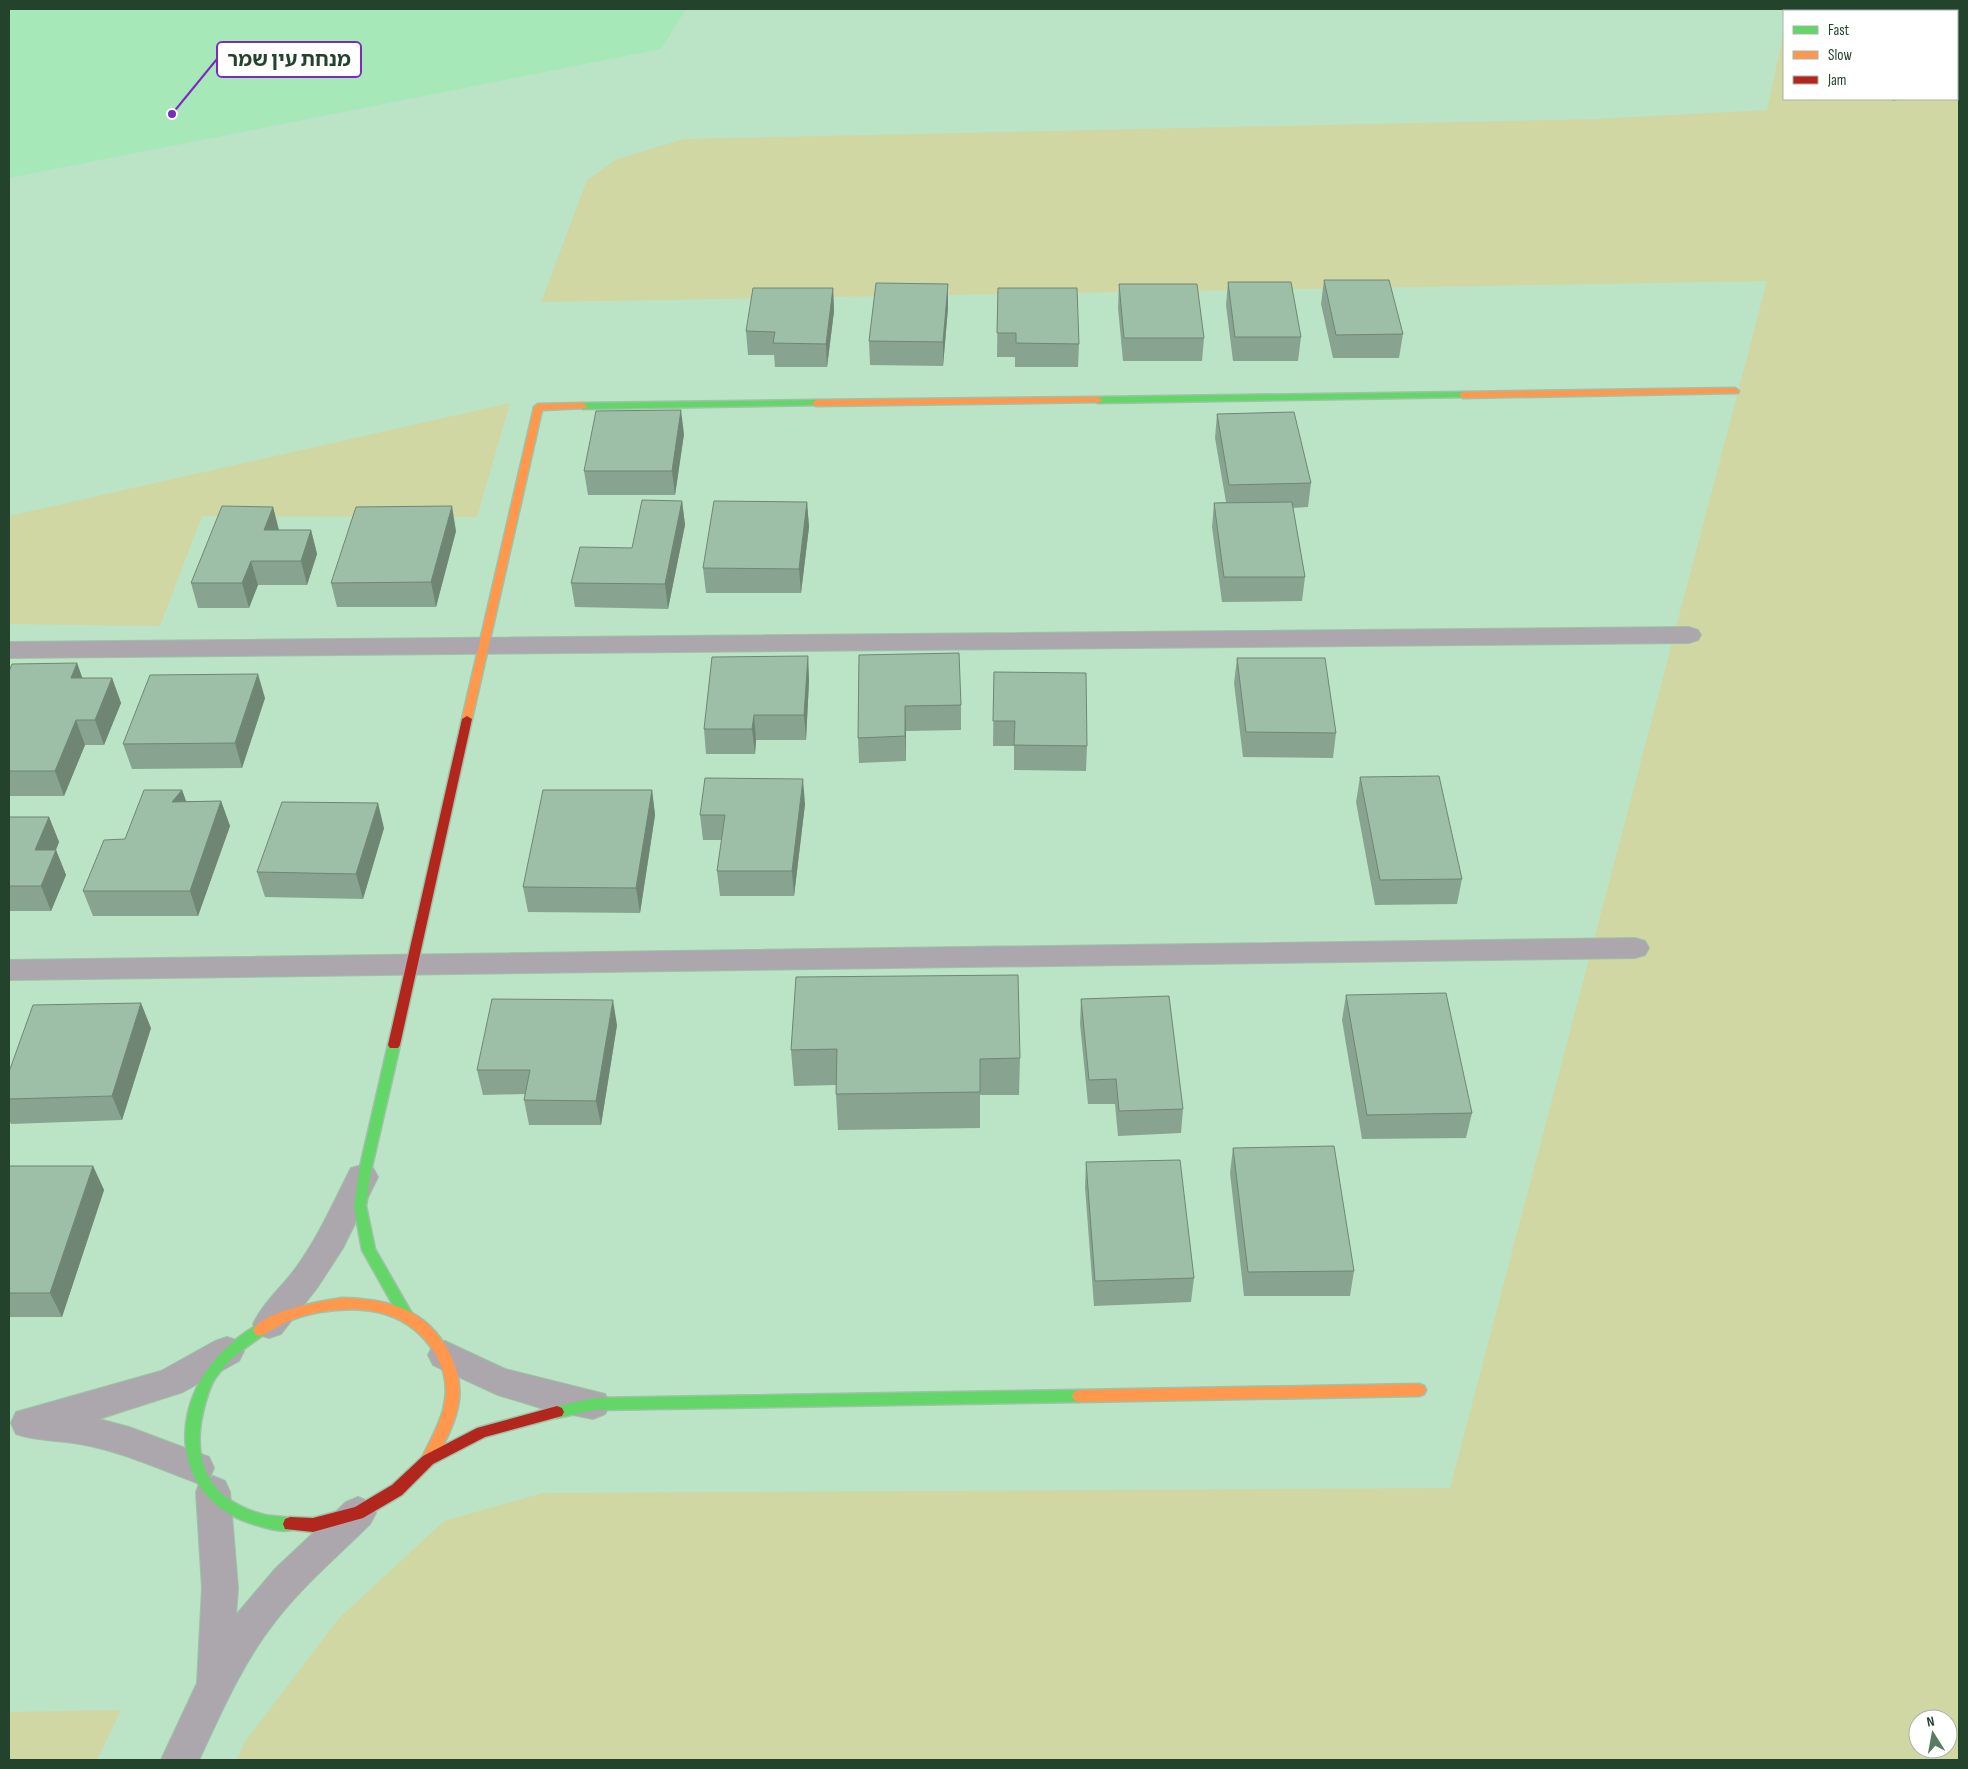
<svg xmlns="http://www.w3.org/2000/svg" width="1968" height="1769" viewBox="0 0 1968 1769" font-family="'Sofia Sans Condensed','Noto Sans Hebrew',sans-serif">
<rect width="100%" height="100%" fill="#bae4c5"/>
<path fill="#a6e8b8" d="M9,9H686L661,49L9,178Z"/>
<path fill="#d1d7a3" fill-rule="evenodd" d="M1789,9H1959V1760H237L244,1743L339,1618L444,1521L543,1493L1450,1488L1767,281L541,302L587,180L617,159L684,139L1595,119L1767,110L1784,31V99H1957V11H1789ZM1918,1719H1948V1749H1918Z
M510,403L477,517L202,516L160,626L9,624V516Z
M121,1710L97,1760H9V1712Z"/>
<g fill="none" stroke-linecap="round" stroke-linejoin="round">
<defs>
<path id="street" d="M1689,627L1698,630L1701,635L1698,640L1689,643L9,658V642Z
M1635,938L1645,941L1649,948L1645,955L1635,958L9,980V960Z
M362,1165L373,1168L378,1177L343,1248L317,1288L281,1334L269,1338L257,1334L253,1324C263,1303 281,1288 295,1269C318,1238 333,1203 351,1168Z
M227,1337L239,1341L244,1351L239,1361L183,1392L99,1419L129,1427L209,1457L214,1468L210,1478L213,1476L225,1481L230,1492L238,1588L236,1615L275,1569L346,1502L358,1497L370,1502L376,1513L370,1524C338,1556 302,1586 274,1623C242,1664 221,1713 199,1760H161L197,1683L202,1588L196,1492L200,1482L197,1483C159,1469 120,1451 80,1444C58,1440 36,1441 16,1434L11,1423L16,1412L161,1371L215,1341Z
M445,1341L505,1369L605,1394L610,1404L605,1414L593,1419L544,1409L498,1395L433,1365L428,1355L433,1345Z"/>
<path id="fast" d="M1463,392L1466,393V397L1098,403L1094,400L1098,397Z
M816,400L819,401V405L583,409L579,406L583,403Z
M394,1040L398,1042L400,1045L371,1171L366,1206L375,1249L414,1317L412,1321L407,1323L402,1321L362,1250L354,1206L359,1171L388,1045L390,1042Z
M260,1324L265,1326L267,1330L265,1334C247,1346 229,1359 216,1377C210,1385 208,1395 205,1404C195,1439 197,1474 227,1498C238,1506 252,1512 265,1515C275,1517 285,1516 295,1519L297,1524L295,1529C282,1534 263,1527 250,1523C165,1495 169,1394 232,1343C240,1336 250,1328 260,1324Z
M1079,1390L1084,1392L1086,1396L1084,1400L1079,1402L595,1410L557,1418L552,1416L550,1412L552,1408L557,1406L595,1398Z"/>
<path id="slow" d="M1735,388L1739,391L1738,393L1463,398L1459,395L1463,392Z
M1098,397L1102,400L1101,402L816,406L812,403L816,400Z
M583,403L587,406L586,408L542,410L472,719L467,722L463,721L462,719L534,407L538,404Z
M342,1298C388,1299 427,1309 449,1352C457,1368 461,1383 459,1400C456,1423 444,1444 433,1464L428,1466L423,1464L421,1460C430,1440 442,1422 445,1400C448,1381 442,1362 430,1346C403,1310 363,1305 320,1312C307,1314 292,1319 280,1325C274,1329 267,1333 260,1336L255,1334L253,1330C263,1311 322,1301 342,1298Z
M1419,1384L1424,1386L1426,1390L1424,1394L1419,1396L1079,1402L1074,1400L1072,1396L1074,1392L1079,1390Z"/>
<path id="jam" d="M467,716L472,719L400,1045L398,1048H390L388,1045L462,719Z
M557,1406L562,1408L564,1412L562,1416L485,1437L433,1464L402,1495L363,1518L313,1532L285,1529L283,1524L285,1519L290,1517L313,1518L355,1507L392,1485L423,1456L477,1428Z"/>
</defs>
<use href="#street" stroke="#9fc1a8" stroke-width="2"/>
<use href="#fast" stroke="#9fc1a8" stroke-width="3"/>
<use href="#slow" stroke="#9fc1a8" stroke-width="3"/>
<use href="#jam" stroke="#9fc1a8" stroke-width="3"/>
<path stroke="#9ca39e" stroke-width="2.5" stroke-dasharray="2 2.5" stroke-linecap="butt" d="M1886,9V11
M1894,99V103"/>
<use href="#street" fill="#aca7ac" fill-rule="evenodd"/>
<use href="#fast" fill="#63d668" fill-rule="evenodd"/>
<use href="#slow" fill="#ff974d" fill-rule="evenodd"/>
<use href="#jam" fill="#b3261e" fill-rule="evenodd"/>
</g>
<path fill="#88a490" d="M1324,280L1403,334L1399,358H1333L1321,304Z
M1228,282L1301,337L1298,361H1233L1226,305Z
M948,284V308L943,366L870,365L869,341Z
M1119,284L1204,338L1202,361H1123L1118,308Z
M833,288L834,311L827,367H775L774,355H748L746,331Z
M998,288L1079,344L1078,367H1015V357H997Z
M1217,414L1311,483L1308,507L1293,508L1305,577L1302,601L1222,602L1212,527L1214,503L1226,502L1215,438Z
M684,434L675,495H588L584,471Z
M682,501L685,525L668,609L575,607L571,583L632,548Z
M807,502L809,527L801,593H706L703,568Z
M273,507L279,530H311L317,554L307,585H258L249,608H198L191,583Z
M456,531L436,607H337L331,583Z
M859,655L961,705V730L906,731V761L859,763L858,738Z
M808,656L809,681L806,740H756L755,754H706L704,729Z
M1237,658L1336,733L1333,758L1243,757L1234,683Z
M77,663L82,678H112L121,703L104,745H85L64,796H9V671Z
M994,672L1087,746L1086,771L1014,770V746H993Z
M265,698L242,768L132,769L123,744Z
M1360,777L1462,879L1457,904L1375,905L1356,802Z
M182,790L186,801H221L230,826L198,916H93L83,891L125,839Z
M652,790L655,815L640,913L528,912L523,887Z
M805,804L794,896H720L717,871L722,840H703L700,815Z
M9,817H49L59,842L56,850L66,875L51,911H9Z
M384,828L363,899L265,897L257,872Z
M796,977L1020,1058L1019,1095H980V1128L838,1130L836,1094V1085L794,1086L791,1050Z
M1346,995L1472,1113L1466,1138L1362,1139L1342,1020Z
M1081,999L1183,1109L1181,1133L1118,1136L1115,1104H1088L1080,1024Z
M617,1025L601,1125H529L524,1100L525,1094L483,1095L477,1070Z
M151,1028L122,1120L11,1124L9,1119V1072Z
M1233,1148L1354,1271L1350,1296H1244L1230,1173Z
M1086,1162L1194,1278L1191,1302L1094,1306L1085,1187Z
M9,1166H93L104,1190L62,1317H9Z"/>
<path fill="#6f8675" d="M948,284V308L943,366V342Z
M833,288L834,311L827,367L826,344Z
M681,410L684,434L675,495L672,471Z
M682,501L685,525L668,609L665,584Z
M807,502L809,527L801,593L799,569Z
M452,506L456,531L436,607L431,582Z
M273,507L279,531L264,530Z
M311,530L317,554L307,585L301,561Z
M251,561L258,585L249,608L242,583Z
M808,656L809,681L806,740L804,715Z
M77,663L86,688L71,678Z
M258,674L265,698L242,768L235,743Z
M112,678L121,703L104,745L95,720Z
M905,706L906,731V761L905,736Z
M754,715L756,740L755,754L752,729Z
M76,720L85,745L64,796L55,771Z
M803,779L805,804L794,896L792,871Z
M182,790L191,815L172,802Z
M652,790L655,815L640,913L636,888Z
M221,801L230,826L198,916L190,891Z
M378,803L384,828L363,899L356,874Z
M49,817L59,842L45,875L35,850Z
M56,850L66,875L51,911L41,886Z
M613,1000L617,1025L601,1125L596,1101Z
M141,1003L151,1028L122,1120L112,1096Z
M93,1166L104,1190L62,1317L50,1293Z"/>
<path fill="#9ebfa7" stroke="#6f8675" d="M1324,280H1389L1403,334L1336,335Z
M1228,282H1291L1301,337H1235Z
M876,283L948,284L943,342L869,341Z
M1119,284H1197L1204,338H1124Z
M753,288H833L826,344L773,343L775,332L746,331Z
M998,288H1077L1079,344L1016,343V333H997Z
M681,410L672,471H584L596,411Z
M1294,412L1311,483L1229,485L1217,414Z
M642,500L682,501L665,584L571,583L580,547L632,548Z
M714,501L807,502L799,569L703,568Z
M1292,502L1305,577H1224L1214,503Z
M222,506L273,507L264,530H311L301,561H251L242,583H191Z
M452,506L431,582L331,583L356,507Z
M959,653L961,705L905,706V736L858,738L859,655Z
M808,656L804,715H754L752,729H704L712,657Z
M1237,658H1325L1336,733L1246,732Z
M77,663L71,678H112L95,720H76L55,771H9V671L12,664Z
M994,672L1086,673L1087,746L1014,745L1015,721H993Z
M258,674L235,743L123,744L150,675Z
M1439,776L1462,879L1380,880L1360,777Z
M705,778L803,779L792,871H717L725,815H700Z
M144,790H182L172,802L221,801L190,891H83L104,840L125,839Z
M543,790H652L636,888L523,887Z
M282,802L378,803L356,874L257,872Z
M9,817H49L35,850H56L41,886H9Z
M1018,975L1020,1058L980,1059V1092L836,1094L837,1049L791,1050L796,977Z
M1446,993L1472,1113L1367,1115L1346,995Z
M1169,996L1183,1109L1119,1111L1116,1079L1089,1080L1081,999Z
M492,999L613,1000L596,1101L524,1100L530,1070H477Z
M141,1003L112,1096L9,1099V1072L33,1005Z
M1334,1146L1354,1271L1248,1272L1233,1148Z
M1180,1160L1194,1278L1095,1281L1086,1162Z
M9,1166H93L50,1293H9Z"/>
<path fill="none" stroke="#7b2cbf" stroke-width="2" d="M172 114L217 59"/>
<circle fill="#7b2cbf" stroke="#fff" stroke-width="2" cx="172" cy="114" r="5"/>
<rect fill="#fff" stroke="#7b2cbf" stroke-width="2" x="217" y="42" width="144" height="35" rx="5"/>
<g font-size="20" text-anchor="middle" font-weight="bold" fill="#23432d">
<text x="289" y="66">מנחת עין שמר</text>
</g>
<rect width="1968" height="1769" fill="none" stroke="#23432d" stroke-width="20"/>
<rect x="1783" y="10" width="175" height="90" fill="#ffffff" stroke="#a7b4ab"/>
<rect x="1793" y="26" width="25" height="8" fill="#63d668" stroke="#a7b4ab"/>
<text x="1828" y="35" font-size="15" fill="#23432d">Fast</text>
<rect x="1793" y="51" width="25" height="8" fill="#ff974d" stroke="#a7b4ab"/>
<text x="1828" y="60" font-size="15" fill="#23432d">Slow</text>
<rect x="1793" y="76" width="25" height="8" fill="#b3261e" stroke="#a7b4ab"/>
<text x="1828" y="85" font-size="15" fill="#23432d">Jam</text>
<g transform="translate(1933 1734) rotate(349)"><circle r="24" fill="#ffffff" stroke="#a7b4ab"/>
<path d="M0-4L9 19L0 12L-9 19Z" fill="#587b62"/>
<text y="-8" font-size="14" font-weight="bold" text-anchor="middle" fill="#23432d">N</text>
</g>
</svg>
